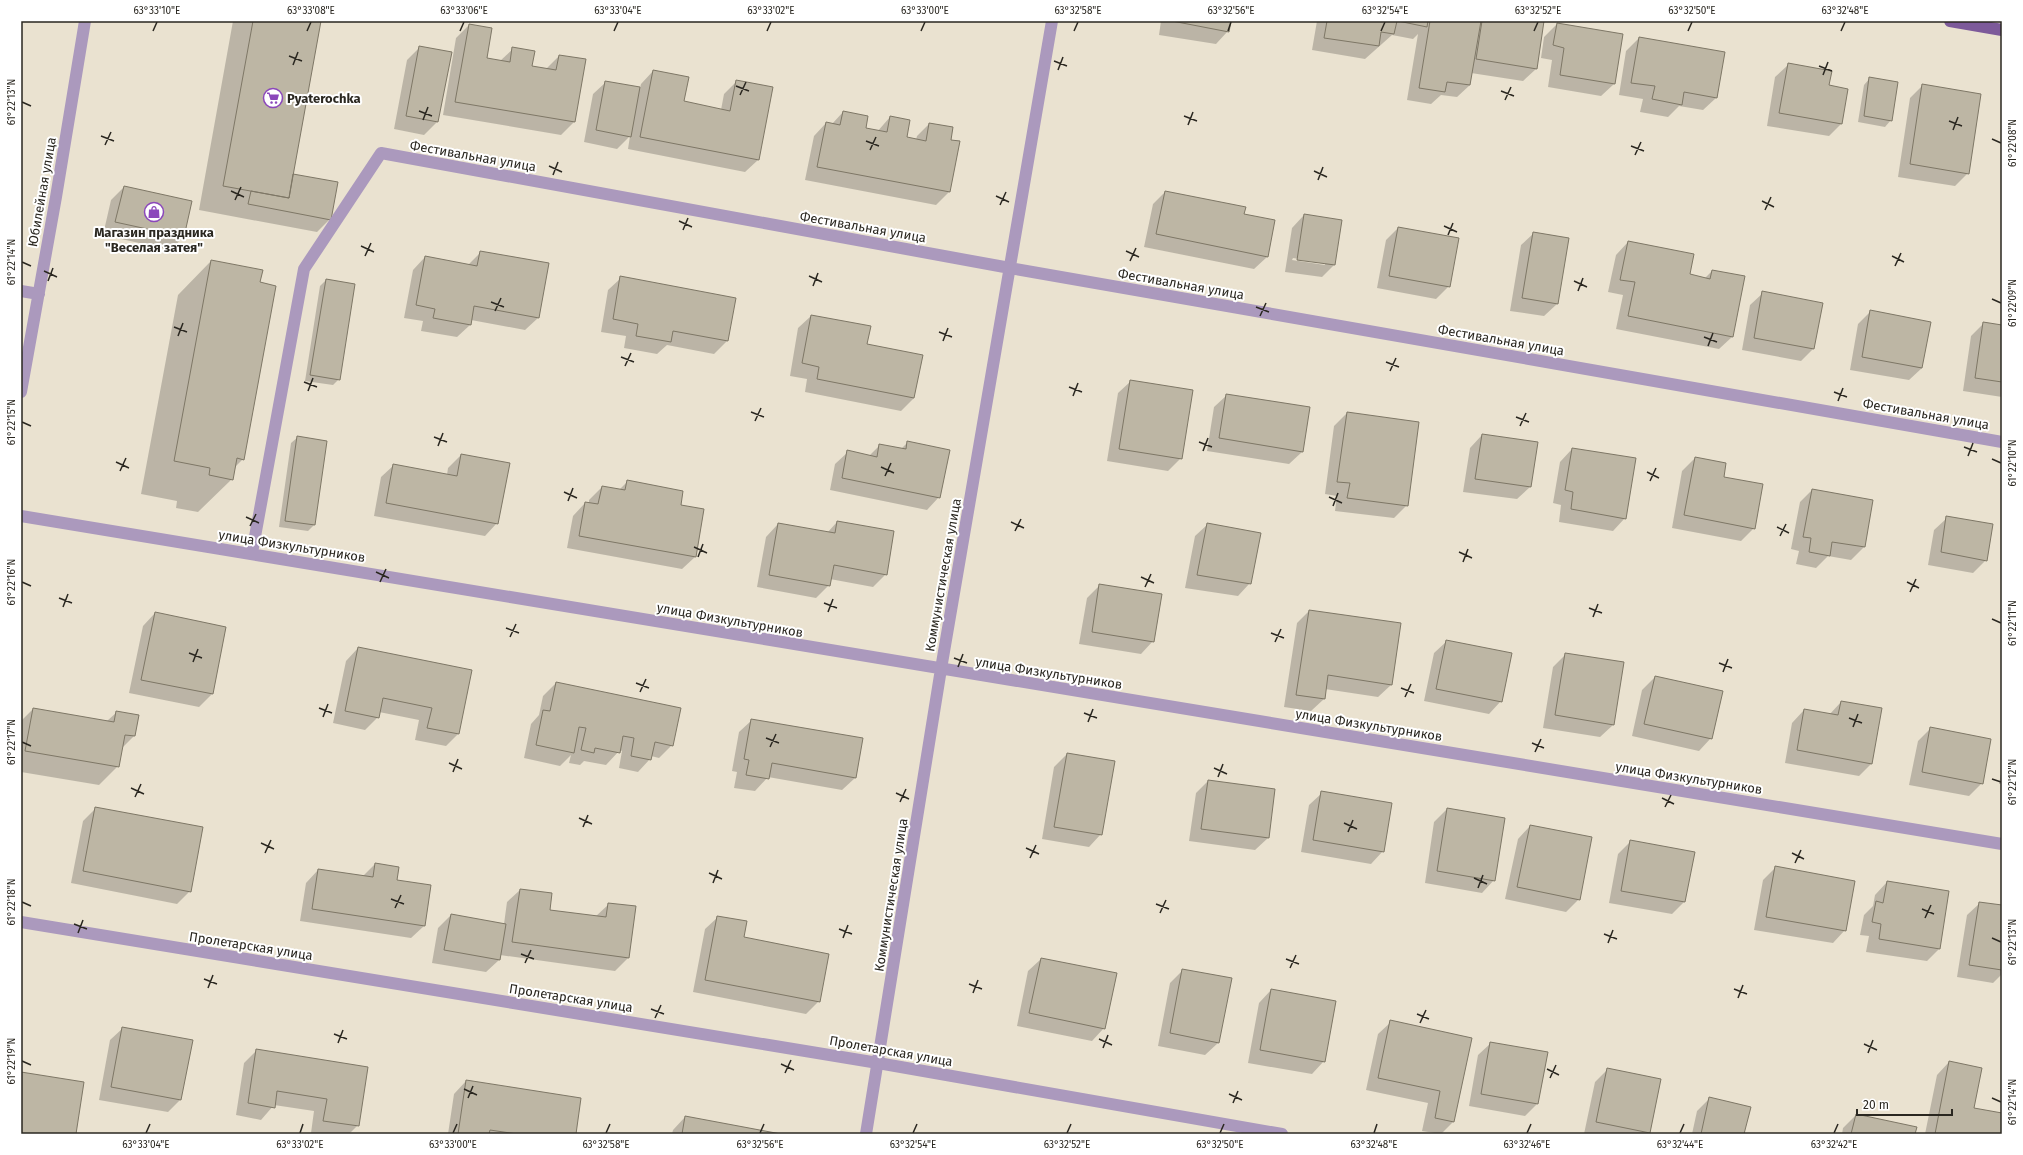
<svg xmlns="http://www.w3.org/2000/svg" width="2023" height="1155" viewBox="0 0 2023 1155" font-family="'Fira Sans',sans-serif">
<rect width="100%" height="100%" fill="#eae2d0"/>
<path fill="#0003" fill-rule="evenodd" d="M233,21H320L292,175L330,219L317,232L199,210Z
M1161,21H1230L1228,31L1216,44L1159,35Z
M1317,21H1537L1536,69L1523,81L1471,73L1470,85L1457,97L1441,95L1431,104L1407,100L1418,34L1413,39L1392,35L1365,59L1312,50Z
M1557,24L1622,35L1614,84L1601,96L1548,87L1552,60L1541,58L1544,37Z
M469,25L486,59L500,61L513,49L531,67L546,69L559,56L585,60L574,122L561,135L443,115L456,38Z
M1639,38L1724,53L1716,98L1703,110L1679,106L1668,117L1640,112L1643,99L1619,95L1626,51Z
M420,47L450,53L437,122L424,135L394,129L407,60Z
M1788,65L1828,86L1841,124L1829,136L1767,126L1775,77Z
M653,71L683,102L721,110L724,94L737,81L758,160L745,172L628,149L630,136L617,149L584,142L593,94L606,82L640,88L641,84Z
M1870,78L1891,120L1885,127L1858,122L1864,85Z
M1923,85L1968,173L1955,186L1898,177L1910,98Z
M843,112L864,129L877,132L890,117L906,138L916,140L917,136L929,124L949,141L958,142L949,192L936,205L805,180L814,136L826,123L832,124Z
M124,187L191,202L183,237L171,250L103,235L111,200Z
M1165,192L1243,214L1267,257L1254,269L1144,247L1153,204Z
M1304,215L1334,265L1322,277L1285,272L1292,228ZM1293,258L1325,263V265L1292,260Z
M1398,228L1449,286L1436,299L1377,288L1386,240Z
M1534,233L1557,304L1544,316L1510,311L1521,245Z
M1628,242L1689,275L1705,278L1712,271L1732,337L1719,349L1616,329L1623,295L1608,292L1616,255Z
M481,252L538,318L525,330L471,320L470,325L457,337L421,331L423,321L404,318L413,270L425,257L468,265Z
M211,261L259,283L243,459L234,468L232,479L198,512L176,508L177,501L141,494L178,295Z
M621,278L735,299L727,341L714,354L667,345L657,354L624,348L626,336L601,332L608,290Z
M326,280L339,379L333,385L305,381L320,286Z
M1763,293L1813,349L1801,361L1742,350L1750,305Z
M1871,311L1922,368L1909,380L1850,370L1858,324Z
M811,316L866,345L914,398L901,411L805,392L807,379L790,376L798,328Z
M1984,323L2002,326V397L1963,391L1971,336Z
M1131,381L1181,458L1168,471L1107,461L1118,393Z
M1227,395L1302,452L1289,464L1207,451L1214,407Z
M1347,413L1407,505L1394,518L1335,511L1337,496L1325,494L1334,426Z
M1482,435L1530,487L1517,499L1463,492L1470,448Z
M298,437L326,442L314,525L308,531L279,527L291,443Z
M908,442L939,497L927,510L830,490L835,464L848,452L869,456L880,445L901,449Z
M1572,449L1625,518L1613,531L1559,522L1561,505L1553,503L1560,462Z
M461,455L497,523L485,536L374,516L381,477L394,465L447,475L448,468Z
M1695,458L1723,477L1754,528L1741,541L1672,528L1682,471Z
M628,481L680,505L695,557L682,569L567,548L573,516L585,503L589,504V500L602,487L619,490Z
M1812,490L1872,501L1864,547L1851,560L1828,556L1816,568L1796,564L1799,551L1791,549L1800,502Z
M1947,518L1986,560L1973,573L1928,565L1934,530Z
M837,522L886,574L873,587L830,579L829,585L816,598L757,587L766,537L778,524L827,533Z
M1208,524L1250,583L1238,596L1185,588L1195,536Z
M1100,585L1153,641L1141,654L1079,644L1087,598Z
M1309,611L1391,685L1378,697L1325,689L1324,699L1311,711L1284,707L1297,623Z
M155,613L225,627L212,694L199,707L129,693L143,626Z
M1447,641L1501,701L1489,714L1424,701L1434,653Z
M358,648L471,671L458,734L446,746L415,740L419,720L379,712L378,717L365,730L333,723L346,661Z
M1566,654L1613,725L1600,737L1543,728L1553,667Z
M1655,677L1711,738L1699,751L1632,736L1642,690Z
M556,683L672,745L659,758L651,756L650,759L638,772L619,768L622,751L620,750L606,765L584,761L580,765L569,763L571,755L560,766L524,758L531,724L539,715L543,696Z
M1841,702L1872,763L1859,776L1785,763L1792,723L1804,710L1829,715Z
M33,709L107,721L117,712L134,736L121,749L118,766L99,785L21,772V721Z
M752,720L855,778L842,790L768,777L755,791L734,788L737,772L732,771L739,732Z
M1931,728L1982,783L1969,796L1909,785L1918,741Z
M1067,754L1101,834L1089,847L1042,839L1054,767Z
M2002,769V784H1999Z
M1208,781L1268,838L1255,850L1189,841L1196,793Z
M1322,793L1383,851L1371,864L1301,852L1309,805Z
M96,808L190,891L177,904L71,883L83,821Z
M1447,809L1494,880L1482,893L1425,883L1434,822Z
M1530,826L1579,899L1566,912L1505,899L1518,839Z
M1631,841L1684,902L1672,914L1609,903L1618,854Z
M375,864L424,926L411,938L300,921L306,883L318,870L362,877Z
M1776,867L1845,930L1833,943L1754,930L1763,880Z
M1887,882L1940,948L1927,961L1866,952L1869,936L1860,935L1864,915L1873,906L1875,895Z
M520,890L549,910L595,917L609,904L635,907L628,958L615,971L500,955L499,960L486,972L432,963L438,928L451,915L504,924L507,902Z
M1980,903L2002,906V974L1993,983L1957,977L1967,915Z
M718,917L743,938L819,1001L806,1014L693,992L705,929Z
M1041,959L1104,1028L1092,1041L1017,1026L1028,971Z
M1183,970L1218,1043L1205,1055L1158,1046L1170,983Z
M1271,990L1324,1061L1312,1074L1248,1063L1259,1003Z
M1391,1022L1471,1039L1453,1122L1441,1134L1422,1131L1428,1103L1366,1090L1378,1034Z
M123,1028L180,1100L168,1112L99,1100L110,1040Z
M1491,1043L1537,1104L1525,1116L1469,1106L1478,1055Z
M257,1050L367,1068L358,1125L349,1134L311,1133L314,1111L274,1105L261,1120L236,1115L244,1063Z
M1949,1062L1973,1109L2002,1114V1134H1925L1937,1075Z
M1608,1069L1649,1133L1648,1134H1584L1595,1082Z
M466,1081L575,1134H448L454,1094Z
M1710,1098L1743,1134H1692L1697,1111Z
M1856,1115L1914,1134H1842L1843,1128Z
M685,1117L775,1134H672L673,1130Z"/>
<path fill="#bdb6a4" stroke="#7e7766" d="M253,21H321L289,198L223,186Z
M1172,21H1231L1229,32Z
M1327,21H1397L1394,34L1381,32L1379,46L1324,38Z
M1398,21H1428L1427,27Z
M1430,21H1481L1470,85L1447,82L1445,92L1419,88Z
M1482,21H1544L1537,69L1476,59Z
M1557,23L1623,34L1615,84L1560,75L1564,48L1553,45Z
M469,24L492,28L487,58L510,62L512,47L535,51L532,66L556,70L559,55L586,59L575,122L455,102Z
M1639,37L1725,52L1717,98L1684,92L1682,105L1652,99L1655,86L1631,83Z
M419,46L452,52L438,122L406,116Z
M1788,63L1832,71L1829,85L1848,89L1842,124L1779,113Z
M653,70L689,77L684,101L730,111L736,80L773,87L759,160L640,137Z
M1869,77L1898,82L1892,121L1864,116Z
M605,81L640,87L631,137L596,130Z
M1922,84L1981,94L1969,174L1910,164Z
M843,111L868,116L866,128L887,132L890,116L910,120L907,137L926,141L929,123L953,127L951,140L960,141L950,192L817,167L826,122L840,125Z
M293,174L338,182L331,220L248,204L251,191L289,198Z
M124,186L192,201L184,237L115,222Z
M1165,191L1246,207L1244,214L1275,220L1268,257L1156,234Z
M1304,214L1342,220L1335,265L1297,260Z
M1398,227L1459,238L1450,287L1389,276Z
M1533,232L1569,238L1558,304L1522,298Z
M1628,241L1694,254L1690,274L1710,279L1712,270L1745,276L1733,337L1628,316L1635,282L1620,280Z
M480,251L549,263L539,318L474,306L471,325L433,318L435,309L416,305L425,256L477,266Z
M211,260L263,270L260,282L276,286L244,460L237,458L233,480L209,475L210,468L174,461Z
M620,276L736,298L728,341L673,331L671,342L636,336L638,324L613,319Z
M326,279L355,284L340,380L310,375Z
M1762,291L1823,303L1814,349L1754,338Z
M1870,310L1931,322L1922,368L1862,357Z
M811,315L871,326L867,344L923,355L914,398L817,379L819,367L802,363Z
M1983,322L2002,325V382L1975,378Z
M1130,380L1193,390L1182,459L1119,449Z
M1226,394L1310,407L1303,452L1219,438Z
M1347,412L1419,422L1408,506L1347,498L1350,483L1337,482Z
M1482,434L1538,442L1531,487L1475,479Z
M297,436L327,441L315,525L285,521Z
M907,441L950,450L940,498L842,478L847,450L877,457L879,444L906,449Z
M1572,448L1636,458L1626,519L1571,509L1573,492L1565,490Z
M461,454L510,463L498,524L386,503L393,464L457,476Z
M1695,457L1726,463L1724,477L1763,484L1755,529L1684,515Z
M627,480L683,491L681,505L704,509L696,557L579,536L585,502L598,504L602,486L625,490Z
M1812,489L1873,500L1865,547L1832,542L1830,556L1809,552L1811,538L1803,537Z
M1946,516L1993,524L1987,561L1941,552Z
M837,521L894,531L887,575L834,565L830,586L769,575L778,523L835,533Z
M1207,523L1261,533L1251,584L1197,575Z
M1099,584L1162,594L1154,642L1092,632Z
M1309,610L1401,623L1392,685L1328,675L1325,699L1296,695Z
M155,612L226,627L213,694L141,680Z
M1446,640L1512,653L1502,702L1436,689Z
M358,647L472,670L459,734L427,728L432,708L383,698L379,718L345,711Z
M1565,653L1624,662L1614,725L1555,715Z
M1655,676L1723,691L1712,739L1644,724Z
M556,682L681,708L673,746L655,742L651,760L631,756L634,738L623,736L620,753L595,748L594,753L581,750L586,728L579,727L574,753L536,745L543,710L550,711Z
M1841,701L1882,708L1872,764L1797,750L1804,709L1838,715Z
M33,708L114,722L116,711L139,715L135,736L125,735L119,767L25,751Z
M751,719L863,738L856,778L772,763L769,779L746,775L749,760L744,759Z
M1930,727L1991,739L1983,784L1922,772Z
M1067,753L1115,761L1102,835L1054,827Z
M1208,780L1275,789L1269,838L1201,829Z
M1321,791L1392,803L1384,852L1313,840Z
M95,807L203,827L191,892L83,871Z
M1447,808L1505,818L1495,881L1437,871Z
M1530,825L1592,837L1580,900L1517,887Z
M1630,840L1695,852L1685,902L1621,891Z
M375,863L399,867L397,880L431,885L425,926L312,909L318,869L373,877Z
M1775,866L1855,881L1846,931L1766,917Z
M1887,881L1949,891L1940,949L1879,939L1881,924L1872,922L1876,901L1883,903Z
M520,889L552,893L550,910L606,917L608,903L636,906L629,958L512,942Z
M1979,902L2002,905V970L1969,965Z
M451,914L506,924L500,960L444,950Z
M717,916L747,921L744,937L829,954L820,1002L705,980Z
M1041,958L1117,973L1105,1029L1029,1013Z
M1182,969L1232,978L1219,1043L1170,1033Z
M1271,989L1336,1001L1325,1062L1260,1050Z
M1390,1020L1472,1038L1454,1122L1435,1118L1440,1091L1378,1078Z
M122,1027L193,1040L181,1100L111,1087Z
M1490,1042L1548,1052L1538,1104L1481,1094Z
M256,1049L368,1067L359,1126L323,1121L327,1099L277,1091L275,1108L248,1103Z
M1949,1061L1982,1068L1974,1108L2002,1113V1134H1935Z
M1607,1068L1661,1079L1650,1133L1596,1122Z
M21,1072L84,1082L76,1134H21Z
M466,1080L581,1098L576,1134H517L490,1130L489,1134H458Z
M1709,1097L1751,1107L1744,1134H1701Z
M1856,1114L1917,1127L1915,1134H1851Z
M685,1116L781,1134H682Z"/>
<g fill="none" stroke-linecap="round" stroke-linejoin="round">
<path stroke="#ab99bd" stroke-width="12" d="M21,291L39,294
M21,392L56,197L85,21
M21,516L2002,844
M252,553L304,269L381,153L1010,268L2002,442
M21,922L878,1063L1282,1134
M866,1134L941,669L1052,21"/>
<path stroke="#7d5a9a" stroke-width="12" d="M1950,21L2002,30"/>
</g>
<path fill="none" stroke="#2a2720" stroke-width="1.5" d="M153,31L157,22M307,31L311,22M460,31L464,22M614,31L618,22M767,31L771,22M921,31L925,22M1074,31L1078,22M1228,31L1231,22M1381,31L1385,22M1534,31L1538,22M1688,31L1692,22M1841,31L1845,22M289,56L302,61M1054,61L1067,66M293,65L298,52M1819,66L1832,71M1058,70L1063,57M1823,75L1828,62M736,86L749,91M1501,91L1514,96M740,95L746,82M1505,100L1511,87M22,102L31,106M419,111L432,116M1184,116L1197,121M423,120L428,107M1949,121L1962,126M1188,125L1193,112M1953,130L1958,117M101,136L114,141M1992,139L2001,143M866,141L879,146M105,145L111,132M1631,146L1644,151M870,150L876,137M1635,155L1641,142M549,166L562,172M1314,171L1327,177M553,175L558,162M1318,180L1323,167M231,191L244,197M996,196L1009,202M235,200L241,187M1762,201L1774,207M1000,205L1006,192M1765,210L1771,197M679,221L692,227M1444,226L1457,232M683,230L688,218M1448,235L1453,223M361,246L374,252M1126,251L1139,257M365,256L371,243M1892,256L1904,262M1130,261L1136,248M22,262L31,266M1895,266L1901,253M44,271L57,277M809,276L822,282M48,281L53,268M1574,281L1587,287M813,286L818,273M1578,291L1583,278M1992,299L2001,303M491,302L504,307M1256,307L1269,312M495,311L501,298M1260,316L1266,303M174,327L187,332M939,332L952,337M178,336L183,323M1704,337L1717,342M943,341L948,328M1708,346L1713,333M621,357L634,362M1386,362L1399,367M625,366L631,353M1390,371L1396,358M304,382L317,387M1069,387L1082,392M308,391L313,378M1834,392L1847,397M1073,396L1078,383M1838,401L1843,388M751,412L764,417M1516,417L1529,422M755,421L761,408M22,422L31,426M1520,426L1526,413M434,437L447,442M1199,442L1212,447M438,446L443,433M1964,447L1977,452M1203,451L1208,438M1968,456L1973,443M1992,459L2001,463M116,462L129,468M881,467L894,473M120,471L126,458M1647,472L1659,478M885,476L891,463M1650,481L1656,468M564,492L577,498M1329,497L1342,503M568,501L573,488M1333,506L1338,493M246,517L259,523M1011,522L1024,528M250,526L256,514M1777,527L1789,533M1015,531L1021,519M1780,536L1786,524M694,547L707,553M1459,552L1472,558M698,557L703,544M1463,562L1468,549M376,572L389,578M1141,577L1154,583M22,582L31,586M380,582L386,569M1907,582L1919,588M1145,587L1151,574M1910,592L1916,579M59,598L72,603M824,603L837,608M63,607L68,594M1589,608L1602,613M828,612L833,599M1593,617L1598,604M1992,619L2001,623M506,628L519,633M1271,633L1284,638M510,637L516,624M1275,642L1281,629M189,653L202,658M954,658L967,663M193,662L198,649M1719,663L1732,668M958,667L963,654M1723,672L1728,659M636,683L649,688M1401,688L1414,693M640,692L646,679M1405,697L1411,684M319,708L332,713M1084,713L1097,718M323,717L328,704M1849,718L1862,723M1088,722L1093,709M1853,727L1858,714M766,738L779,743M22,742L31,746M1532,743L1544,748M770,747L776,734M1535,752L1541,739M449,763L462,769M1214,768L1227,774M453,772L458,759M1218,777L1223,764M1992,779L2001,782M131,788L144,794M896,793L909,799M135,797L141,784M1662,798L1674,804M900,802L906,789M1665,807L1671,795M579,818L592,824M1344,823L1357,829M583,827L588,815M1348,832L1353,820M261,843L274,849M1026,848L1039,854M265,853L271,840M1792,853L1804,859M1030,858L1036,845M1795,863L1801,850M709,873L722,879M1474,878L1487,884M713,883L718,870M1478,888L1483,875M391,899L404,904M22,902L31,906M1156,904L1169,909M395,908L401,895M1922,909L1934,914M1160,913L1166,900M1925,918L1931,905M74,924L87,929M839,929L852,934M78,933L83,920M1604,934L1617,939M843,938L848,925M1992,938L2001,942M1608,943L1613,930M521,954L534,959M1286,959L1299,964M525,963L531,950M1290,968L1296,955M204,979L217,984M969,984L982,989M208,988L213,975M1734,989L1747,994M973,993L978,980M1738,998L1743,985M651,1009L664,1014M1417,1014L1429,1019M655,1018L661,1005M1420,1023L1426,1010M334,1034L347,1039M1099,1039L1112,1045M338,1043L343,1030M1864,1044L1877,1050M1103,1048L1108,1035M1868,1053L1873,1040M22,1061L31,1065M781,1064L794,1070M1547,1069L1559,1075M785,1073L791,1060M1550,1078L1556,1065M464,1089L477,1095M1229,1094L1242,1100M468,1098L473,1086M1992,1098L2001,1102M1233,1103L1238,1091M146,1133L150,1124M300,1133L303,1124M453,1133L457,1124M606,1133L610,1124M760,1133L764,1124M913,1133L917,1124M1067,1133L1071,1124M1220,1133L1224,1124M1374,1133L1377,1124M1527,1133L1531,1124M1680,1133L1684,1124M1834,1133L1838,1124"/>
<defs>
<symbol id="supermarket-ring" viewBox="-11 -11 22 22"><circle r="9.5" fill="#fff" stroke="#8b47bb" stroke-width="1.5"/><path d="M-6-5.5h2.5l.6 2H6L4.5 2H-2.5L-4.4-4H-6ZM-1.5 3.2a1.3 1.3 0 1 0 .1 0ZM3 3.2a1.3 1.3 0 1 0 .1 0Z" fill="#8b47bb"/></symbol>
<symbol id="shop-ring" viewBox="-11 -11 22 22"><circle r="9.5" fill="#fff" stroke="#8b47bb" stroke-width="1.5"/><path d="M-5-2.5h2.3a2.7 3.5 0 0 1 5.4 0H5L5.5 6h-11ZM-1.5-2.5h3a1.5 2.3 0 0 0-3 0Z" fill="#8b47bb"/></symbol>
</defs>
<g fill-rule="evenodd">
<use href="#supermarket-ring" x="262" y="87" width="22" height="22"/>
<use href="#shop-ring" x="143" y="201" width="22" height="22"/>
</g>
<g text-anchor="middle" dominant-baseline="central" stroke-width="4" stroke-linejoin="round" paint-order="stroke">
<g font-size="13" font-weight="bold" fill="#2a2720" stroke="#fff" text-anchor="start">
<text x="287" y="98">Pyaterochka</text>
<text x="154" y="232" text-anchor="middle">Магазин праздника<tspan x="154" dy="15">"Веселая затея"</tspan></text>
</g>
<g font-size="13" fill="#2a2720" stroke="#fff">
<text transform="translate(473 156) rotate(10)">Фестивальная улица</text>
<text transform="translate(42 192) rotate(-80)">Юбилейная улица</text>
<text transform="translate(863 227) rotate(10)">Фестивальная улица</text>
<text transform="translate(1181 284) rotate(10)">Фестивальная улица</text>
<text transform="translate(1501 340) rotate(10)">Фестивальная улица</text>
<text transform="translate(1926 414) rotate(10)">Фестивальная улица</text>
<text transform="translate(292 546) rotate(9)">улица Физкультурников</text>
<text transform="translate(943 575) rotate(-80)">Коммунистическая улица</text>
<text transform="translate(730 620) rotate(10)">улица Физкультурников</text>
<text transform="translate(1049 673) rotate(9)">улица Физкультурников</text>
<text transform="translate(1369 725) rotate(9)">улица Физкультурников</text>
<text transform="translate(1689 778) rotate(9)">улица Физкультурников</text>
<text transform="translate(891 895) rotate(-81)">Коммунистическая улица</text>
<text transform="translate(251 946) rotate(9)">Пролетарская улица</text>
<text transform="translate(571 998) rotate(9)">Пролетарская улица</text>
<text transform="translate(891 1051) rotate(10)">Пролетарская улица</text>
</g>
</g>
<rect width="2023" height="1155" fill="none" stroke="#ffffff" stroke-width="44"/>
<path d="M1857 1109v6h95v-6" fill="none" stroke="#2a2720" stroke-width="2"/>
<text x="1863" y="1109" font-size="12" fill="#2a2720" stroke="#ffffff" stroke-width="3" paint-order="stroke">20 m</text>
<rect x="22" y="22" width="1979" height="1111" fill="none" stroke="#2a2720" stroke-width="1.5"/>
<g font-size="10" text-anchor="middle" fill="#2a2720">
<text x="157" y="14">63°33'10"E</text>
<text x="311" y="14">63°33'08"E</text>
<text x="464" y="14">63°33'06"E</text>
<text x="618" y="14">63°33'04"E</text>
<text x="771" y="14">63°33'02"E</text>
<text x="925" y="14">63°33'00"E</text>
<text x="1078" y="14">63°32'58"E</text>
<text x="1231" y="14">63°32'56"E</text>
<text x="1385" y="14">63°32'54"E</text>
<text x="1538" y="14">63°32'52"E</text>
<text x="1692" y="14">63°32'50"E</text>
<text x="1845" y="14">63°32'48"E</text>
<text transform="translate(11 102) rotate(-90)" y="4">61°22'13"N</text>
<text transform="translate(2012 143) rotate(-90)" y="4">61°22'08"N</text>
<text transform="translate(11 262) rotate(-90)" y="4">61°22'14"N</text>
<text transform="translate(2012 303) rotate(-90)" y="4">61°22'09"N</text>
<text transform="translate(11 422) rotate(-90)" y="4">61°22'15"N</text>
<text transform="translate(2012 463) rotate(-90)" y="4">61°22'10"N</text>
<text transform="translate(11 582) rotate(-90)" y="4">61°22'16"N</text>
<text transform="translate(2012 623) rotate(-90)" y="4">61°22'11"N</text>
<text transform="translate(11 742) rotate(-90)" y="4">61°22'17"N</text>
<text transform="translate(2012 782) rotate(-90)" y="4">61°22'12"N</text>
<text transform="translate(11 902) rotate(-90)" y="4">61°22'18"N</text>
<text transform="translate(2012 942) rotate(-90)" y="4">61°22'13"N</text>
<text transform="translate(11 1061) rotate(-90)" y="4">61°22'19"N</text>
<text transform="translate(2012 1102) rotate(-90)" y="4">61°22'14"N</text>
<text x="146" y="1148">63°33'04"E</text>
<text x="300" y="1148">63°33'02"E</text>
<text x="453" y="1148">63°33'00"E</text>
<text x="606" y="1148">63°32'58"E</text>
<text x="760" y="1148">63°32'56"E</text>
<text x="913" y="1148">63°32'54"E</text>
<text x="1067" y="1148">63°32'52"E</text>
<text x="1220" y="1148">63°32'50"E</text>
<text x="1374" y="1148">63°32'48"E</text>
<text x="1527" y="1148">63°32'46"E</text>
<text x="1680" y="1148">63°32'44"E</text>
<text x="1834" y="1148">63°32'42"E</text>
</g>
</svg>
